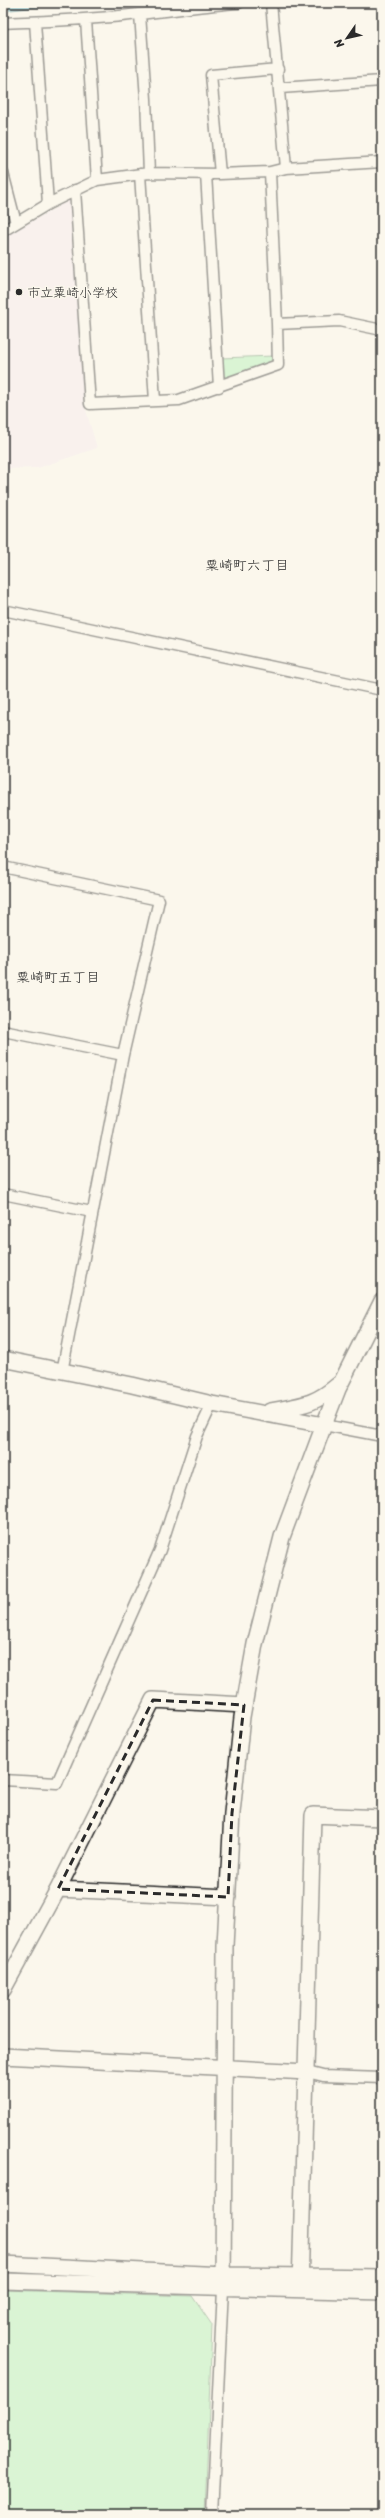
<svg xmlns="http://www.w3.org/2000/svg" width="385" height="2518" viewBox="0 0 385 2518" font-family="Sriracha,'Klee One',sans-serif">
<rect width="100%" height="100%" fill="#fbf7ec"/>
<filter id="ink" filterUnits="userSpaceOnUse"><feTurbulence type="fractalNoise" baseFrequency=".025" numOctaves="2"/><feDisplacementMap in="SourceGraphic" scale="8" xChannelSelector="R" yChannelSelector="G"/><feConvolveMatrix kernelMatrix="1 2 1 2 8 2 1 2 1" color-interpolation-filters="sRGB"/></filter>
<g filter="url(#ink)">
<path fill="#f6e9ee" d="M73,198L86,410L97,448L38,468L3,469V238Z"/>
<path fill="#b1f0b6" stroke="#6e8e70" d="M273,356L271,364L227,378L222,376L221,358Z
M3,2290L192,2296L212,2325L205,2515H3Z"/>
<path fill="#89d8e6" stroke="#63939b" d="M3,3H72L3,11Z"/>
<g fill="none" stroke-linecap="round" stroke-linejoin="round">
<defs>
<path id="street" d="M271,3L286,168
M140,14L146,99L149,173
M86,20L97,180
M35,22L48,204
M3,23C48,21 93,20 138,14C172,11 204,5 239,3
M280,88L382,81
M270,172L277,324L339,321L382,330
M3,173L16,223
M140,174L155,401
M206,174L219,387
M220,174L211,75L278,69
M75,190L90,404L179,400L278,365L277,324
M3,231L48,204L97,180L149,173L220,174L270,172L286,168L382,162
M3,610L382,690
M3,867L159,900L123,1055L62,1372
M3,1031L123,1055
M3,1194L92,1212
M324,1425L382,1436
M3,1780L57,1783L160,1550L197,1436L212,1404
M307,2072L323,2076L382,2078
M212,2515L223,2289"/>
<path id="secondary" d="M3,1359L132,1385L212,1404L324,1425L338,1389L382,1301
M270,1411C302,1405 313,1406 339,1384
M58,1889L228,1897
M3,1990L58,1889L153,1700L244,1705
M3,2056L307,2072
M3,2264L223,2275L382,2277
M3,2281L382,2292
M223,2289L225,1946L232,1813L242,1717L255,1644L282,1537L324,1425
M300,2289L313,1815L382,1818"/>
</defs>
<use href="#street" stroke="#2b2b2b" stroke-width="13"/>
<use href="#secondary" stroke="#2b2b2b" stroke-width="18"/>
<use href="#street" stroke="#fbf7ec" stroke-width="10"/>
<use href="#secondary" stroke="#fbf7ec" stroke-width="15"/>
</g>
</g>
<path d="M0 0H385V2518H0ZM153,1700L244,1705L232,1813L228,1897L58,1889Z" fill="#fbf7ec" fill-opacity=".55" fill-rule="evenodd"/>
<path fill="none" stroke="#2b2b2b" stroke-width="3" stroke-dasharray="8 5" stroke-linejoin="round" d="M153,1700L244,1705L232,1813L228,1897L58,1889Z"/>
<circle fill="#2b2b2b" stroke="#fbf7ec" stroke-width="1.5" cx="19" cy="292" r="4"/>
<g text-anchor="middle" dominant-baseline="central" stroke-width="3" stroke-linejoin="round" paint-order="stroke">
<g font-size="13" fill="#2b2b2b" stroke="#fbf7ec" text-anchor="start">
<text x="27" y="292">市立粟崎小学校</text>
</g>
<g font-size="14" fill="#2b2b2b" stroke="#fbf7ec">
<text x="247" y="565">粟崎町六丁目</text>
<text x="58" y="977">粟崎町五丁目</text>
</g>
</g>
<rect width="385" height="2518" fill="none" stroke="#fbf7ec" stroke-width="16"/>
<rect x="8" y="8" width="369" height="2502" fill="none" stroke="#2b2b2b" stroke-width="1.5" filter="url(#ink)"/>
<g transform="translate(347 38) rotate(236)" stroke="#fbf7ec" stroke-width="3" paint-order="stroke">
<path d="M0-3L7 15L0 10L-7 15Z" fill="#2b2b2b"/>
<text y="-6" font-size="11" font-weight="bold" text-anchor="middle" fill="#2b2b2b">N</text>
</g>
</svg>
